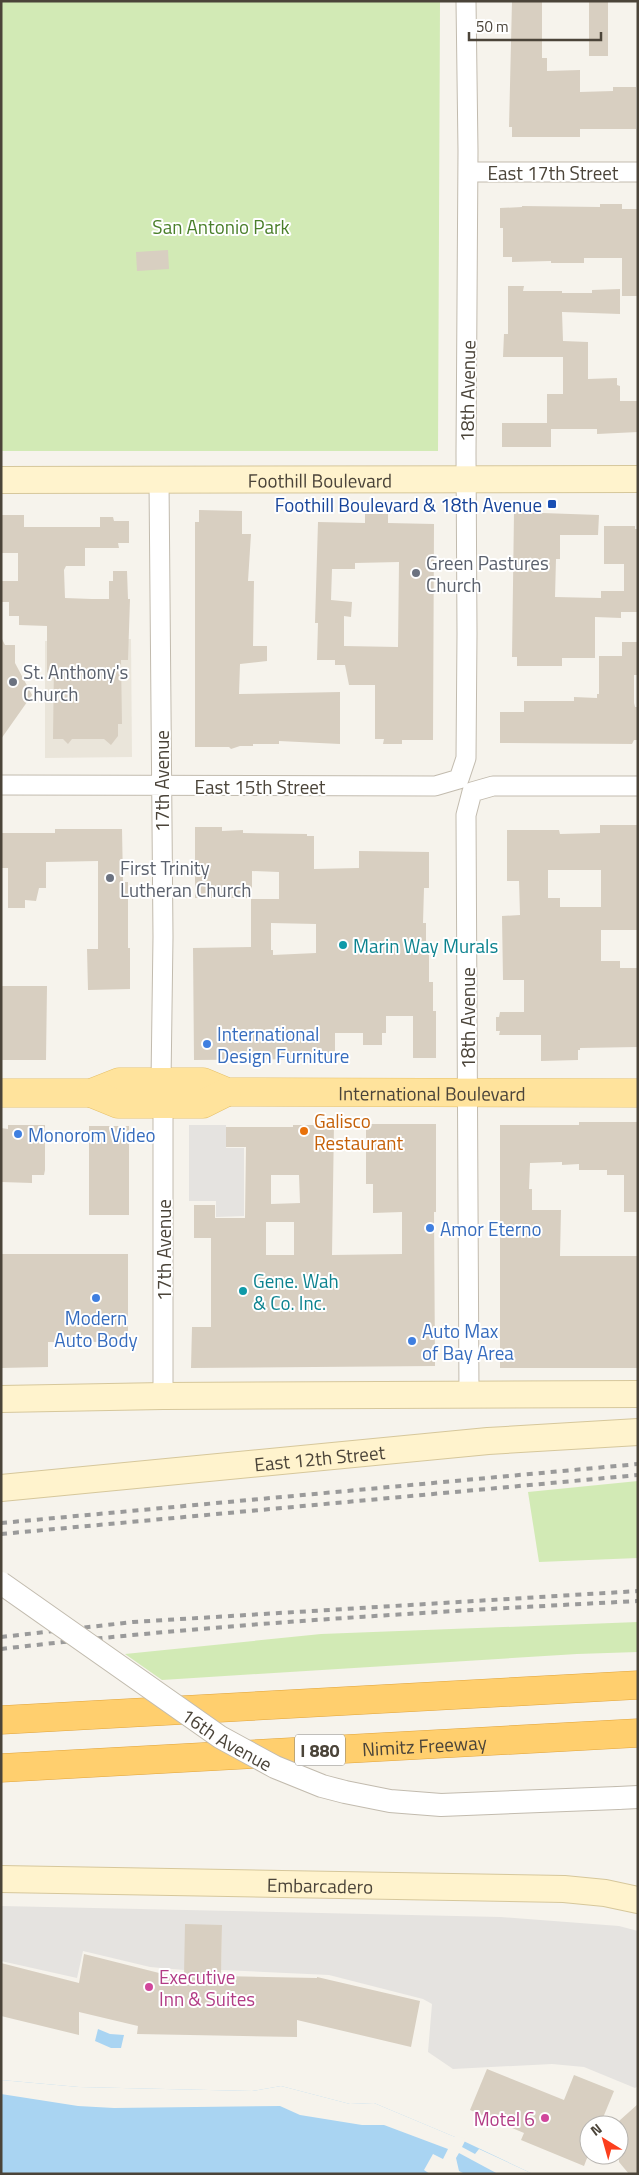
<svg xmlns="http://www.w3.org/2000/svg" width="639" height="2175" viewBox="0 0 639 2175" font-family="'Titillium Web',sans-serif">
<rect width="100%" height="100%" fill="#f6f3ec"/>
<path fill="#eae5da" d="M131,639L132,757L45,758V641Z"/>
<path fill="#d2eab5" d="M1,1H440L438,451H1Z
M638,1481V1558L539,1562L528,1492Z
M638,1622V1652L577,1654L162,1680L125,1654L321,1634Z"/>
<path fill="#e5e3e0" d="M189,1125H226V1148H244V1216L216,1217V1201H189Z
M1,1906L501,1917L619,1926L638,1931V2086L635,2088L584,2067L552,2064L453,2069L428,2052L432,2004L423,1999L329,1975L221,1970L222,1925L184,1970L150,1967L83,1951L77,1978L1,1961Z"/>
<path fill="#a9d4f2" d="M98,2029L110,2034L124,2035L121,2048H111L95,2041Z
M1,2080L79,2087L252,2091L281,2086L350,2104L374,2103L455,2137L533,2174H1Z"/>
<path fill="#f6f3ec" d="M1,2080L79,2087L252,2091L281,2086L350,2104L374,2103L455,2137L456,2135L466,2139L462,2147L475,2154L479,2149L533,2174H498L459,2153L456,2158L459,2171L465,2174H430L424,2170L433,2154L443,2159L448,2149L384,2125H362L300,2115L280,2106L114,2108L78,2106L1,2094Z"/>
<path fill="#d8cfc1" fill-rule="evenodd" d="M512,1H542V58H547V71L580,70V92L613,91V87H636V129H580V137H512V127H509Z
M589,1H608V56H589Z
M600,204H622V209H638V296H622V258H584V263H551V261L512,262V257H503V228H500V208L522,207V206L600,207Z
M168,250L169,269L137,271L136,252Z
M508,286H524L523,291H562V293H592V290L620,289V314L562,312L563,341L588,342V379L617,378V385L620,386V401H638V432L597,434V429H551V447H502V423H547V394H563V357H503L504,334H508Z
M199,510L242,511V534H251L248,581H254L253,646H267V661L240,664L239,694L340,692V744L279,741V744H253V746H240L231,749L229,747H195V522H199Z
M514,512L599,515L598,535H560V559H556L555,597L601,598V591H624V564H604V526H635V529H638V612H621V618L595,617V658H562V666H517V657H512Z
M365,514H388V523L434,524L433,740H402V744H383L384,739H375V685H349L345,665H335V660H317L318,623H315L318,522L365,523ZM399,562L398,647L344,646V616L351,617L352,602L331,600L332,569H355V563Z
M1,515H24V527H100V517H113L114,521H129V543H118L119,548H85V566H66L64,570L65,598L92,599H109V581H113V571H127L128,599H130L128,660H121L122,724H118V736L111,745L104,739H72L68,744L63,739H53L54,662L47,673V626L19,625V616H9V602H1V581H18V553H2Z
M1,637L5,645H15V663L32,695L1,739Z
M622,642H638V675H634V703L635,707H638V740H634L632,744L500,743V712H524V701H574V697L597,698V694H599V656H622Z
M600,825H638V930H601V961H620V968H638V1047L580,1048V1050H578V1060L541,1061V1035H499L500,1031H496V1017H499L500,1012H524V980H503L502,916L520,915L519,881H507V830H559L560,834L600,833ZM548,870H601V907H560V898H548Z
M195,827H222V831L243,830V833L307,834V836H314V869L359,868V851L429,852V888H424L423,923H426V950H429V982H433V1011H436V1058H413V1016H386V1033H382V1045H363V1033H335V1059L194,1060L193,948L251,947V899H279V872L252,871V898H195ZM271,923L316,924V953L273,955V950H271Z
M55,829H122L123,882H128V948H130V989L88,990L87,949H98V861L46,862V888H39L36,901L25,900V908H8V868H1V833H55Z
M1,986H47L46,1060H1Z
M579,1122H638V1212H624V1175H607V1170H579V1164L562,1165V1162L530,1163L529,1189H532V1210H561L560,1256H638V1368H500V1125H579Z
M313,1123H334L332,1255L402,1254V1212L373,1213V1184H366V1124H436V1212H434L435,1366L191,1368L192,1327H211V1238H194V1205H215V1218H245L246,1147H226V1127H293V1125H314ZM271,1175H299L300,1203L271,1204ZM266,1222H294V1255H266Z
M8,1125H45V1170L44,1175H32V1183L1,1182V1128L8,1129Z
M89,1126H129V1215H89Z
M1,1254H128V1342H48V1367L1,1368Z
M185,1924L222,1925L221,1976L317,1978V1977L420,2001L411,2047L297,2020V2037L137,2034L138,2026L79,2012V2035L1,2016V1963L79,1983L84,1954L167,1975H184Z
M487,2069L564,2100L574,2075L614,2091L600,2125H589V2153L584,2166L521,2140L524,2133L470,2110Z
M638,2104V2174H629L619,2162V2121Z"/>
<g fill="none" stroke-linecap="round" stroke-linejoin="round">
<defs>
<path id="minor" d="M468,172H638
M159,480L163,937L161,1082
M1,785L435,786L459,779L466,758L467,633L466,454L468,151L466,1
M163,1104V1396
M469,1395L466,815L472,792L493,786H638"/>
<path id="tertiary" d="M618,1798L638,1797"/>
<g id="secondary">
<path id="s1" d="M1,480L638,479"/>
<path d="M1,1399L163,1396L638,1394"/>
<path id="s2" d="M1,1488L488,1441L638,1432"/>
<path id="s3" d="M1,1879L564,1889L605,1893L638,1900"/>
</g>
<g id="primary">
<path id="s4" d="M1,1093H91L119,1082H203L227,1092L638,1093"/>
<path d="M91,1093L118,1104H203L227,1092"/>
</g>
<g id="motorway">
<path d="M1,1720L638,1685"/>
<path id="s5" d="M1,1768L638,1733"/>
</g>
</defs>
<use href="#minor" stroke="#c2bbae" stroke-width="21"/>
<use href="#tertiary" stroke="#c2bbae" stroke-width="24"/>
<use href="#secondary" stroke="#d6c79b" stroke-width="28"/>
<use href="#primary" stroke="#e6c16a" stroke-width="29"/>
<use href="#motorway" stroke="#e0a43c" stroke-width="29"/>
<use href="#minor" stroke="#fff" stroke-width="19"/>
<use href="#tertiary" stroke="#fff" stroke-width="22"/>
<use href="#secondary" stroke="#fff3cd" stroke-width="26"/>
<use href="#primary" stroke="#ffe39c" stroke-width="28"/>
<use href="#motorway" stroke="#ffcf6e" stroke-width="28"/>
<path stroke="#9a9a9a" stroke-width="4" stroke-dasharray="6 6" stroke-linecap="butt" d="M1,1523L638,1464
M1,1534L638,1475
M1,1637L133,1622L638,1591
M1,1649C213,1624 425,1612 638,1601"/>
<defs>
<g id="tertiary-bridge">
<path id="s6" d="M1,1583L220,1737L275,1767L322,1786L345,1792L390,1801L441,1805L618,1798"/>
</g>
</defs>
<use href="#tertiary-bridge" stroke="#c2bbae" stroke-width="24" stroke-linecap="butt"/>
<use href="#tertiary-bridge" stroke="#fff" stroke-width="22"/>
</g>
<rect fill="#1a4fb4" stroke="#fff" stroke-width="2" x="547" y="499" width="10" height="10" rx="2.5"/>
<g fill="#6b7280" stroke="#fff" stroke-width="2">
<circle cx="416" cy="573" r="5"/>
<circle cx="13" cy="682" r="5"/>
<circle cx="110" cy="878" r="5"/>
</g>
<g fill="#0f9aa8" stroke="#fff" stroke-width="2">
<circle cx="343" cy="945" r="5"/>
<circle cx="243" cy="1291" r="5"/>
</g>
<g fill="#3f7fe0" stroke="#fff" stroke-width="2">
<circle cx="207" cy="1044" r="5"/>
<circle cx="18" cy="1134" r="5"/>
<circle cx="430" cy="1228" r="5"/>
<circle cx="96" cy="1298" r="5"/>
<circle cx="412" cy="1341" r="5"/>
</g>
<circle fill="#e8710a" stroke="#fff" stroke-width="2" cx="304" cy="1131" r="5"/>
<g fill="#d1479c" stroke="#fff" stroke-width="2">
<circle cx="149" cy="1987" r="5"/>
<circle cx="545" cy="2118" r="5"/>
</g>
<g text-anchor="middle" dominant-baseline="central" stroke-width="4" stroke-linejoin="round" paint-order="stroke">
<rect fill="#fff" stroke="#817c74" stroke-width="1" x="295" y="1734.5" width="50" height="31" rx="4"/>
<g font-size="18" font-weight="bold" fill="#4b4439">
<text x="320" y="1750">I 880</text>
</g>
<g font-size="19" fill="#4b4439" stroke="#fff">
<text x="553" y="172">East 17th Street</text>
<text transform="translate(467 391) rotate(-89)">18th Avenue</text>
<text stroke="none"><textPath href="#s1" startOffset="319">Foothill Boulevard</textPath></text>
<text transform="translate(161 781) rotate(-90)">17th Avenue</text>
<text x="260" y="786">East 15th Street</text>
<text transform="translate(467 1018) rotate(-90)">18th Avenue</text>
<text stroke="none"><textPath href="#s4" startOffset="435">International Boulevard</textPath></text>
<text transform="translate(163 1250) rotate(-90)">17th Avenue</text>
<text stroke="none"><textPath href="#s2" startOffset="320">East 12th Street</textPath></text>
<text stroke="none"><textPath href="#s6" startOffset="275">16th Avenue</textPath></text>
<text stroke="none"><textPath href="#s5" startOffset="424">Nimitz Freeway</textPath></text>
<text stroke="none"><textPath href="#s3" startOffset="319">Embarcadero</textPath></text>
</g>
<g font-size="19" fill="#4a7f2a" stroke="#fff">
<text x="221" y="226">San Antonio Park</text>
</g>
<g font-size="19" fill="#164399" stroke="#fff" text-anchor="end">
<text x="542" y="504">Foothill Boulevard &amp; 18th Avenue</text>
</g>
<g font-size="19" fill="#5b616d" stroke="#fff" text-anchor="start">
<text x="426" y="562">Green Pastures<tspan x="426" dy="22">Church</tspan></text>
<text x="23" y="671">St. Anthony's<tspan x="23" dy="22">Church</tspan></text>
<text x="120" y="867">First Trinity<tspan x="120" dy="22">Lutheran Church</tspan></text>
</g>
<g font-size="19" fill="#0d838f" stroke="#fff" text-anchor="start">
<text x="353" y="945">Marin Way Murals</text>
<text x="253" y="1280">Gene. Wah<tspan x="253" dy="22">&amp; Co. Inc.</tspan></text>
</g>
<g font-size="19" fill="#366cbe" stroke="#fff" text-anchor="start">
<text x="217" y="1033">International<tspan x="217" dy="22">Design Furniture</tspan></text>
<text x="28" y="1134">Monorom Video</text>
<text x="440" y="1228">Amor Eterno</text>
<text x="96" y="1317" text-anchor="middle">Modern<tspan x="96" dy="22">Auto Body</tspan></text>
<text x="422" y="1330">Auto Max<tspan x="422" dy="22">of Bay Area</tspan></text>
</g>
<g font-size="19" fill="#c56008" stroke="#fff" text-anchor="start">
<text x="314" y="1120">Galisco<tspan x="314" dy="22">Restaurant</tspan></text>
</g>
<g font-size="19" fill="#b23c85" stroke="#fff" text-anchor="start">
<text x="159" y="1976">Executive<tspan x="159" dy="22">Inn &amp; Suites</tspan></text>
<text x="535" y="2118" text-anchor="end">Motel 6</text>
</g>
</g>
<rect width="639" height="2175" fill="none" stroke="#4b4439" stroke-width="5"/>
<g transform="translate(604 2140) rotate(323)"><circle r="24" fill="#ffffff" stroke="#b7b4b0"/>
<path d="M0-4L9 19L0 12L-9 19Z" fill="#fc3f1d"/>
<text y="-8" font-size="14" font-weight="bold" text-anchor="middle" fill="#4b4439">N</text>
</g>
<path d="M469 32v8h132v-8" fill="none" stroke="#4b4439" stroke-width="2.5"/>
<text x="476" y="32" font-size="15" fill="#4b4439" stroke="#ffffff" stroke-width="4" paint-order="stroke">50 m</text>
</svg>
